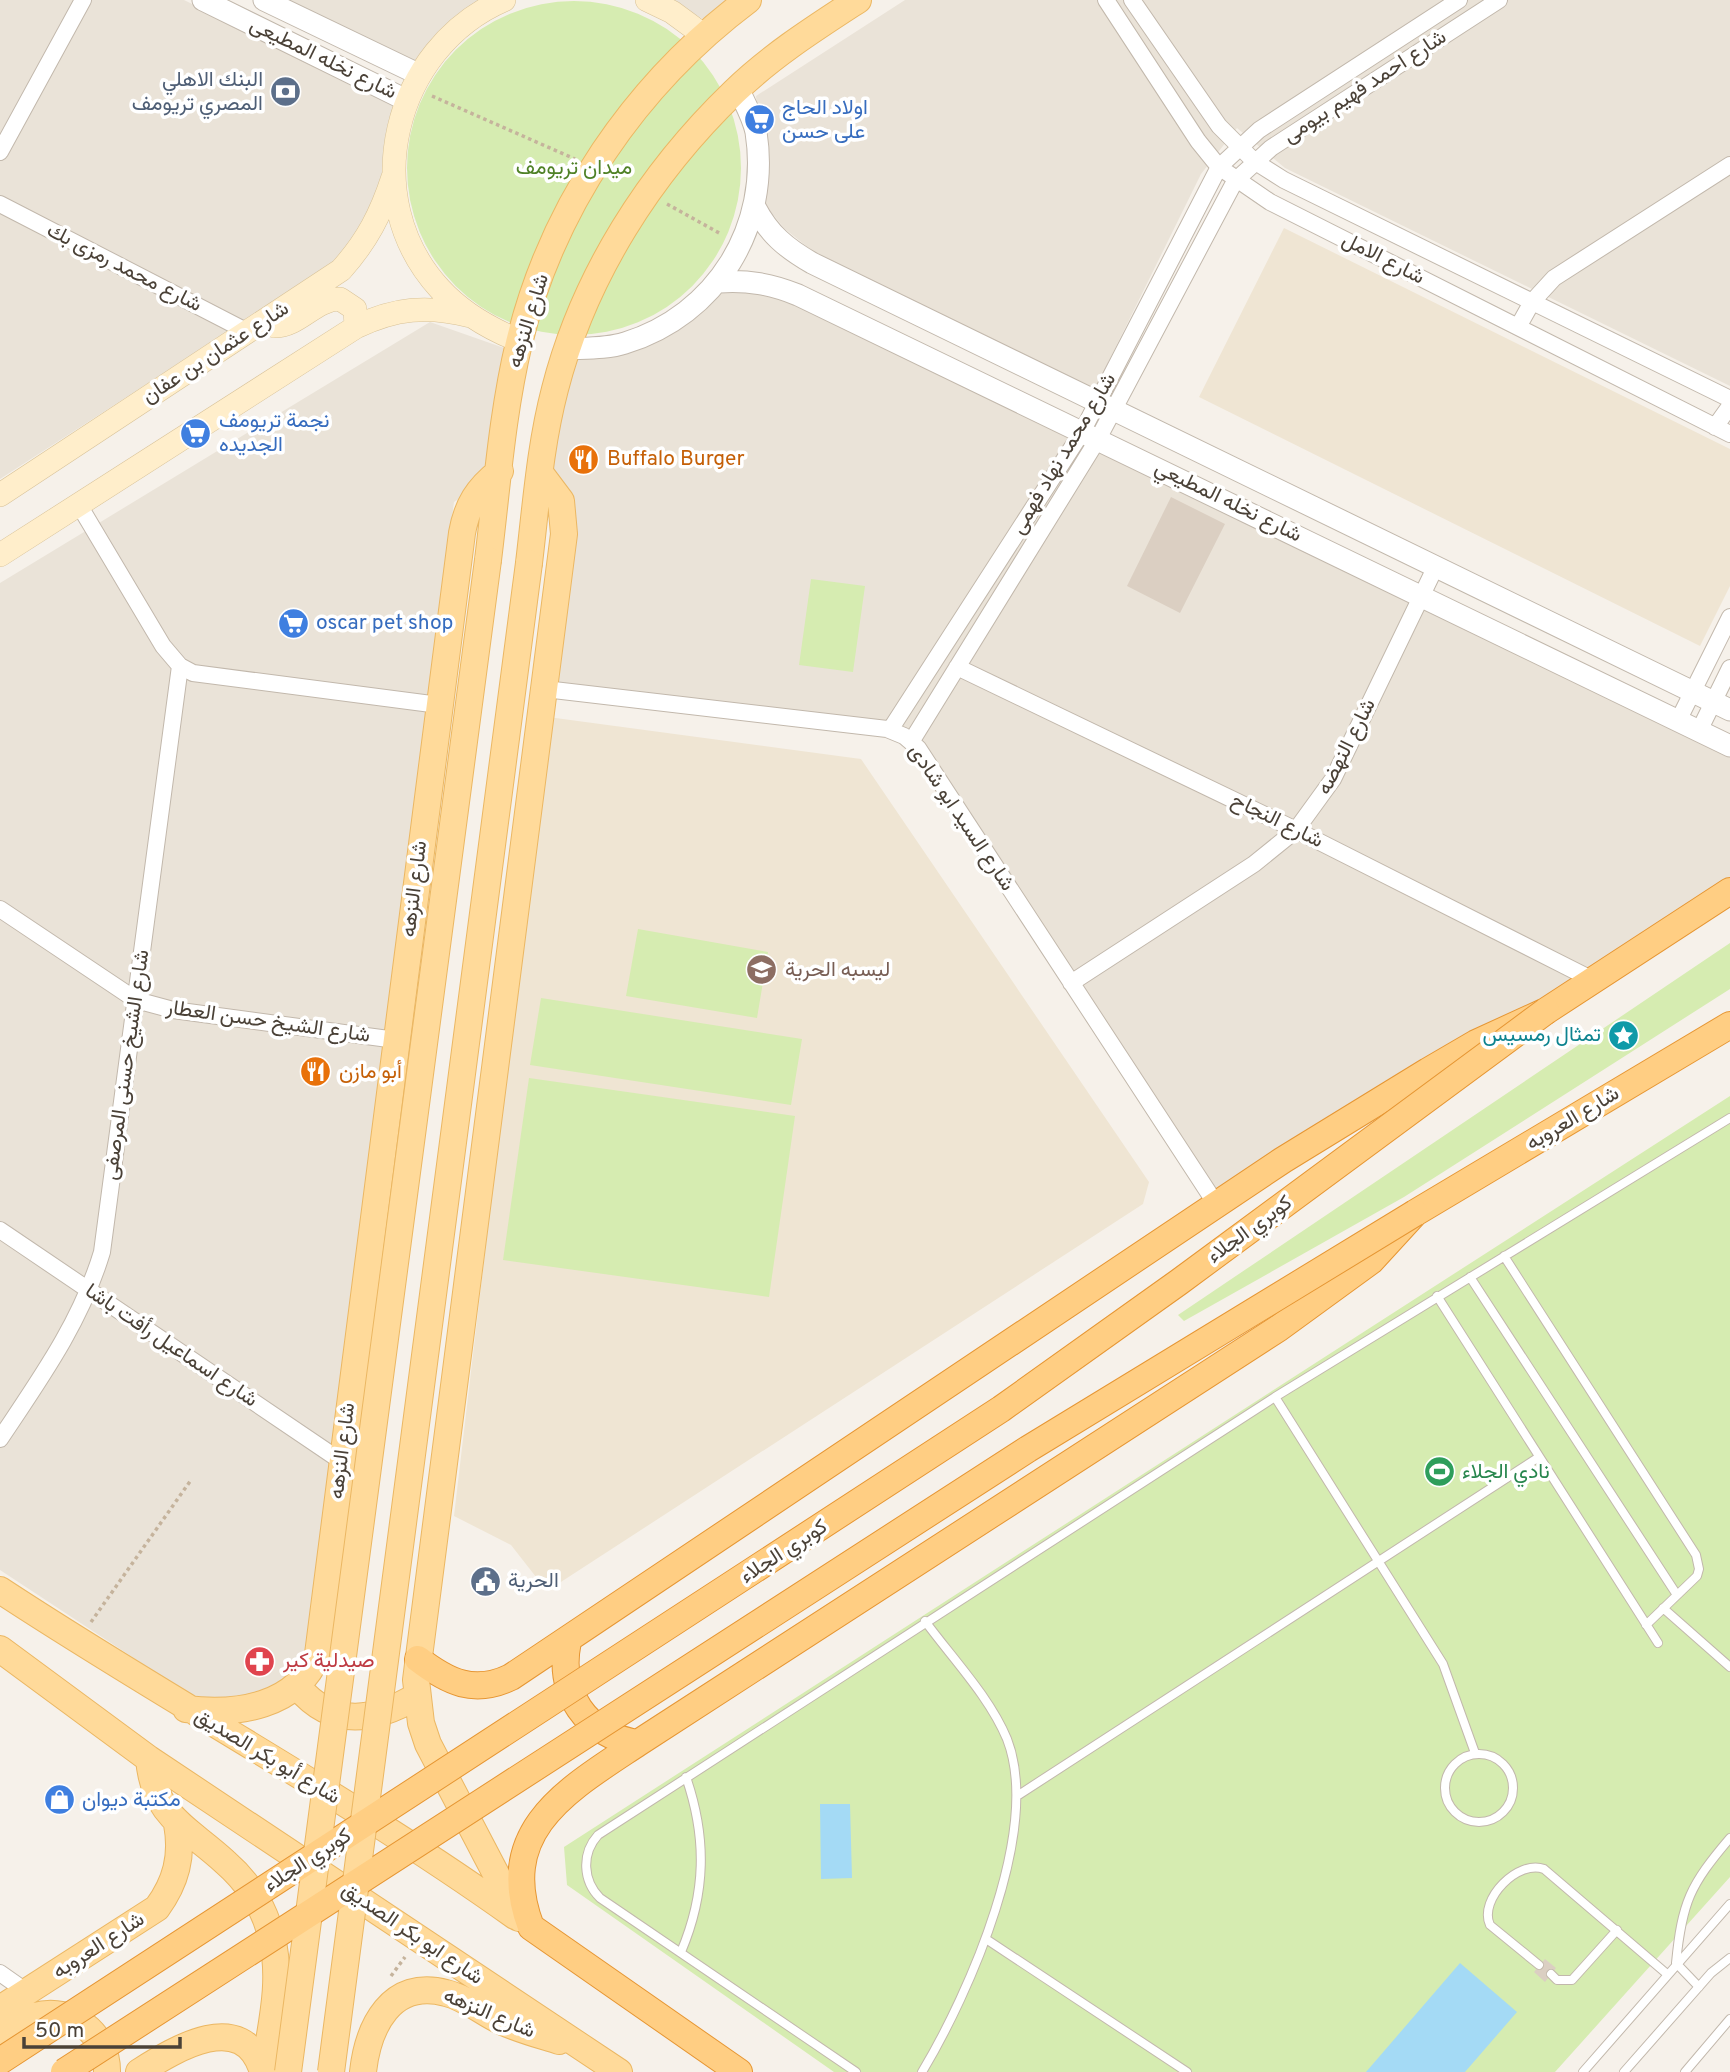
<svg xmlns="http://www.w3.org/2000/svg" width="1730" height="2072" viewBox="0 0 1730 2072" font-family="Overpass,Vazirmatn,sans-serif">
<rect width="100%" height="100%" fill="#f6f1ea"/>
<path fill="#eae3d8" d="M0,0H184L395,104L381,178L361,231L330,265L0,479Z
M275,0H495L417,68Z
M671,0H728L703,19Z
M905,0H1730V386L1285,168L1237,128L1201,174L1095,389L820,257L785,229L764,204L756,96Z
M718,287L769,289L1730,752V883L1217,1200L922,741L553,684L574,533L544,474L570,352L623,347Z
M430,322L507,349L500,471L454,502L307,1649L293,1675L256,1696L212,1700L187,1693L0,1570V583Z"/>
<path fill="#efe5d3" d="M1284,228L1730,449V586L1700,646L1199,397Z
M548,717L861,759L1149,1182L1143,1204L547,1591L511,1545L454,1516Z"/>
<path fill="#d6ecb1" d="M407 168a167 167 0 1 1 334 0a167 167 0 1 1-334 0Z
M811,579L865,586L853,672L799,665Z
M638,929L768,952L757,1018L626,996Z
M1730,943V989L1404,1197L1184,1321L1178,1315Z
M541,998L802,1039L791,1105L530,1065Z
M529,1078L795,1116L769,1297L503,1260Z
M1730,1096V1877L1555,2072H834L567,1885L564,1847Z"/>
<path fill="#a4daf5" d="M820,1804H850L852,1878L821,1879Z
M1460,1963L1517,2012L1465,2072H1366Z"/>
<path fill="#dbcfc2" d="M1171,497L1225,524L1180,613L1127,586Z
M1545,1959L1556,1968L1545,1982L1534,1972Z"/>
<g fill="none" stroke-linecap="round" stroke-linejoin="round">
<defs>
<path id="service" d="M1504,1256L1696,1555L1699,1569L1697,1576L1646,1625
M1470,1277L1677,1595
M1437,1296L1658,1643
M1275,1397L1443,1664L1475,1753
M1663,1608L1730,1667
M1445 1788a34 34 0 1 1 68 0a34 34 0 1 1-68 0Z
M1017,1796L1539,1457
M986,1939L1187,2072
M681,1952C706,1893 707,1838 686,1777
M1539,1965L1490,1925C1478,1899 1519,1859 1544,1869L1667,1974
M1551,1974L1557,1980H1572L1617,1930
M1699,1987L1676,1963C1682,1902 1690,1885 1730,1838
M856,2072L600,1898C583,1881 581,1854 598,1835L1275,1397L1730,1118
M922,2072C969,1994 1042,1829 1007,1739C989,1696 952,1658 925,1621
M1583,2072L1730,1904
M1624,2072L1711,1973L1730,1958
M1685,2072L1730,2019"/>
<path id="minor" d="M1106,0L1198,141L1219,167L1270,202L1730,434
M1132,0L1219,126L1254,161L1284,180L1730,399
M0,152L83,0
M0,204L248,332
M1518,327L1532,302L1554,278L1730,165
M1715,427L1730,406
M79,505L163,646L180,666L193,673L439,705
M957,667L1296,830L1593,980
M545,689L887,729L904,736L918,748L1216,1204
M1678,721L1730,617
M890,730L1082,432L1219,167L1259,130L1459,0
M1699,731L1730,668
M911,742L1098,439L1235,181L1271,148L1499,0
M0,909L136,1000L173,1010L396,1040
M1071,983L1254,864L1296,830L1333,779L1436,566
M0,1230L341,1461
M0,1439C40,1379 81,1322 102,1252L180,666
M0,1973L27,1992"/>
<path id="tertiary" d="M203,0L406,100
M264,0L418,74
M755,207C769,234 786,248 812,263L1730,710
M719,282C748,280 771,284 798,295L1730,746
M566,349C585,348 607,349 625,343C716,315 771,227 756,132C753,117 744,102 738,88"/>
<path id="secondary" d="M504,0C393,48 356,198 440,289C462,313 490,329 520,341
M647,0L672,12L702,34
M275,326C299,326 315,299 340,299L355,309L356,327
M0,495L341,270C367,241 381,214 393,177
M0,555L356,327C395,308 428,305 470,316"/>
<path id="primary" d="M488,560C497,488 502,414 519,343C552,206 636,84 748,0
M529,563C536,505 540,446 555,389C584,276 650,173 734,92C771,56 815,28 858,0
M0,1590C170,1702 350,1798 515,1916
M0,1649L149,1759L619,2072
M298,1687C333,1729 375,1721 417,1696
M186,1709C237,1715 297,1707 318,1654L462,533C467,505 478,488 500,471
M149,1759C154,1817 187,1827 225,1862C248,1882 265,1909 272,1939C283,1982 270,2029 264,2072
M519,1918L428,1744L421,1723L416,1680L564,534L561,501L540,473
M0,2009L157,1908C176,1882 183,1856 177,1824
M0,2032C12,2028 23,2019 35,2016C72,2005 108,2035 107,2072
M139,2072C174,2050 243,2006 263,2072
M363,2072C368,2027 391,1978 446,1993C467,1998 484,2014 503,2022C521,2030 540,2035 559,2041"/>
<path id="trunk" d="M568,1641C557,1693 586,1735 638,1743
M418,1659C448,1682 474,1695 511,1677L1283,1160L1428,1071L1476,1043L1546,1011L1730,891
M739,2072L531,1927C494,1830 569,1789 638,1743L1279,1328L1371,1261L1415,1213L1730,1025"/>
</defs>
<use href="#service" stroke="#c2b8ac" stroke-width="10"/>
<use href="#minor" stroke="#c2b8ac" stroke-width="18"/>
<use href="#tertiary" stroke="#c2b8ac" stroke-width="23"/>
<use href="#secondary" stroke="#d8c298" stroke-width="24"/>
<use href="#primary" stroke="#ebb763" stroke-width="28"/>
<use href="#trunk" stroke="#e69633" stroke-width="28"/>
<path stroke="#c5b39c" stroke-width="3.5" stroke-dasharray="3.5 3.5" stroke-linecap="butt" d="M432,96L575,159
M667,204L721,234
M91,1622L191,1480
M391,1976L405,1957"/>
<use href="#service" stroke="#fff" stroke-width="8"/>
<use href="#minor" stroke="#fff" stroke-width="16"/>
<use href="#tertiary" stroke="#fff" stroke-width="21"/>
<use href="#secondary" stroke="#ffeecb" stroke-width="23"/>
<use href="#primary" stroke="#ffda9a" stroke-width="26"/>
<use href="#trunk" stroke="#ffce83" stroke-width="26"/>
<defs>
<path id="primary-bridge" d="M288,2072L488,560
M331,2072L529,563"/>
<path id="trunk-bridge" d="M0,2061L1001,1409L1179,1282L1546,1011
M64,2072L1028,1449L1415,1213"/>
</defs>
<use href="#primary-bridge" stroke="#ebb763" stroke-width="28" stroke-linecap="butt"/>
<use href="#trunk-bridge" stroke="#e69633" stroke-width="28" stroke-linecap="butt"/>
<use href="#primary-bridge" stroke="#ffda9a" stroke-width="26"/>
<use href="#trunk-bridge" stroke="#ffce83" stroke-width="26"/>
</g>
<defs>
<symbol id="bank-disc" viewBox="-11 -11 22 22"><circle r="9.5" fill="#5c6f8a" stroke="#fff"/><path d="M-6-4H6V4H-6ZM0-2.3a2.3 2.3 0 1 0 0 4.6a2.3 2.3 0 1 0 0-4.6Z" fill="#fff"/></symbol>
<symbol id="supermarket-disc" viewBox="-11 -11 22 22"><circle r="9.5" fill="#3f7fe0" stroke="#fff"/><path d="M-6-5.5h2.5l.6 2H6L4.5 2H-2.5L-4.4-4H-6ZM-1.5 3.2a1.3 1.3 0 1 0 .1 0ZM3 3.2a1.3 1.3 0 1 0 .1 0Z" fill="#fff"/></symbol>
<symbol id="restaurant-disc" viewBox="-11 -11 22 22"><circle r="9.5" fill="#e8710a" stroke="#fff"/><path d="M-5-6h1v4h1v-4h1v4h1v-4h1v5L-1.5 .5V6h-2V.5L-5-1ZM5-6V6H3V1.5H1.5Q1.5-4 5-6Z" fill="#fff"/></symbol>
<symbol id="school-disc" viewBox="-11 -11 22 22"><circle r="9.5" fill="#8d6e63" stroke="#fff"/><path d="M0-5L7-2L0 1L-7-2ZM-4 1L0 2.5L4 1V4Q0 6-4 4Z" fill="#fff"/></symbol>
<symbol id="sight-disc" viewBox="-11 -11 22 22"><circle r="9.5" fill="#0f9aa8" stroke="#fff"/><path d="M0-6L1.8-2.2L6-1.7L2.9 1.2L3.7 5.4L0 3.3L-3.7 5.4L-2.9 1.2L-6-1.7L-1.8-2.2Z" fill="#fff"/></symbol>
<symbol id="stadium-disc" viewBox="-11 -11 22 22"><circle r="9.5" fill="#2e9e5b" stroke="#fff"/><path d="M0-5a6.5 5 0 1 0 0 10a6.5 5 0 1 0 0-10ZM-3.5-1.8h7v3.6h-7Z" fill="#fff"/></symbol>
<symbol id="civic-disc" viewBox="-11 -11 22 22"><circle r="9.5" fill="#5c6f8a" stroke="#fff"/><path d="M-.6-6.5H3V-4.5H.6V-3L4-1V1h2V6H-6V1h2V-1L-.6-3ZM-1.2 2.5V6h2.4V2.5Z" fill="#fff"/></symbol>
<symbol id="pharmacy-disc" viewBox="-11 -11 22 22"><circle r="9.5" fill="#e0444e" stroke="#fff"/><path d="M-2-6h4v4h4v4h-4v4h-4v-4h-4v-4h4Z" fill="#fff"/></symbol>
<symbol id="shop-disc" viewBox="-11 -11 22 22"><circle r="9.5" fill="#3f7fe0" stroke="#fff"/><path d="M-5-2.5h2.3a2.7 3.5 0 0 1 5.4 0H5L5.5 6h-11ZM-1.5-2.5h3a1.5 2.3 0 0 0-3 0Z" fill="#fff"/></symbol>
</defs>
<g fill-rule="evenodd">
<use href="#bank-disc" x="268" y="74" width="35" height="35"/>
<use href="#supermarket-disc" x="742" y="102" width="35" height="35"/>
<use href="#supermarket-disc" x="178" y="416" width="35" height="35"/>
<use href="#restaurant-disc" x="566" y="442" width="35" height="35"/>
<use href="#supermarket-disc" x="276" y="606" width="35" height="35"/>
<use href="#school-disc" x="744" y="952" width="35" height="35"/>
<use href="#sight-disc" x="1606" y="1018" width="35" height="35"/>
<use href="#restaurant-disc" x="298" y="1054" width="35" height="35"/>
<use href="#stadium-disc" x="1422" y="1454" width="35" height="35"/>
<use href="#civic-disc" x="468" y="1564" width="35" height="35"/>
<use href="#pharmacy-disc" x="242" y="1644" width="35" height="35"/>
<use href="#shop-disc" x="42" y="1782" width="35" height="35"/>
</g>
<g text-anchor="middle" dominant-baseline="central" stroke-width="7" stroke-linejoin="round" paint-order="stroke">
<g font-size="21" fill="#4a4137" stroke="#fff">
<text transform="translate(323 59) rotate(26)">شارع نخله المطيعى</text>
<text transform="translate(1365 87) rotate(-33)">شارع احمد فهيم بيومى</text>
<text transform="translate(1383 259) rotate(27)">شارع الامل</text>
<text transform="translate(124 268) rotate(27)">شارع محمد رمزى بك</text>
<text transform="translate(529 321) rotate(-73)">شارع النزهه</text>
<text transform="translate(216 353) rotate(-33)">شارع عثمان بن عفان</text>
<text transform="translate(1064 454) rotate(-59)">شارع محمد نهاد فهمى</text>
<text transform="translate(1228 502) rotate(26)">شارع نخله المطيعي</text>
<text transform="translate(1347 747) rotate(-63)">شارع النهضه</text>
<text transform="translate(961 818) rotate(56)">شارع السيد ابو شادى</text>
<text transform="translate(1277 821) rotate(26)">شارع النجاح</text>
<text transform="translate(415 889) rotate(-83)">شارع النزهه</text>
<text transform="translate(268 1022) rotate(8)">شارع الشيخ حسن العطار</text>
<text transform="translate(127 1065) rotate(-82)">شارع الشيخ حسنى المرصفى</text>
<text transform="translate(1573 1119) rotate(-31)">شارع العروبه</text>
<text transform="translate(1250 1230) rotate(-36)">كوبري الجلاء</text>
<text transform="translate(171 1346) rotate(34)">شارع اسماعيل رأفت باشا</text>
<text transform="translate(343 1451) rotate(-83)">شارع النزهه</text>
<text transform="translate(784 1552) rotate(-33)">كوبري الجلاء</text>
<text transform="translate(267 1757) rotate(31)">شارع أبو بكر الصديق</text>
<text transform="translate(308 1861) rotate(-33)">كوبري الجلاء</text>
<text transform="translate(412 1934) rotate(34)">شارع ابو بكر الصديق</text>
<text transform="translate(99 1946) rotate(-33)">شارع العروبه</text>
<text transform="translate(489 2014) rotate(23)">شارع النزهه</text>
</g>
<g font-size="21" fill="#4e5e75" stroke="#fff" text-anchor="end">
<text x="263" y="80">البنك الاهلي<tspan x="263" dy="24">المصري تريومف</tspan></text>
<text x="508" y="1581" text-anchor="start">الحرية</text>
</g>
<g font-size="21" fill="#366cbe" stroke="#fff" text-anchor="start">
<text x="782" y="108">اولاد الحاج<tspan x="782" dy="24">على حسن</tspan></text>
<text x="219" y="421">نجمة تريومف<tspan x="219" dy="24">الجديده</tspan></text>
<text x="316" y="623">oscar pet shop</text>
<text x="82" y="1800">مكتبة ديوان</text>
</g>
<g font-size="21" fill="#4f8126" stroke="#fff">
<text x="574" y="168">ميدان تريومف</text>
</g>
<g font-size="21" fill="#c56008" stroke="#fff" text-anchor="start">
<text x="607" y="459">Buffalo Burger</text>
<text x="339" y="1072">أبو مازن</text>
</g>
<g font-size="21" fill="#785e54" stroke="#fff" text-anchor="start">
<text x="785" y="970">ليسبه الحرية</text>
</g>
<g font-size="21" fill="#0d838f" stroke="#fff" text-anchor="end">
<text x="1601" y="1035">تمثال رمسيس</text>
</g>
<g font-size="21" fill="#27864d" stroke="#fff" text-anchor="start">
<text x="1462" y="1472">نادي الجلاء</text>
</g>
<g font-size="21" fill="#be3a42" stroke="#fff" text-anchor="start">
<text x="283" y="1661">صيدلية كير</text>
</g>
</g>
<path d="M24 2037v10h156v-10" fill="none" stroke="#4a4137" stroke-width="3.5"/>
<text x="35" y="2037" font-size="21" fill="#4a4137" stroke="#ffffff" stroke-width="5" paint-order="stroke">50 m</text>
</svg>
